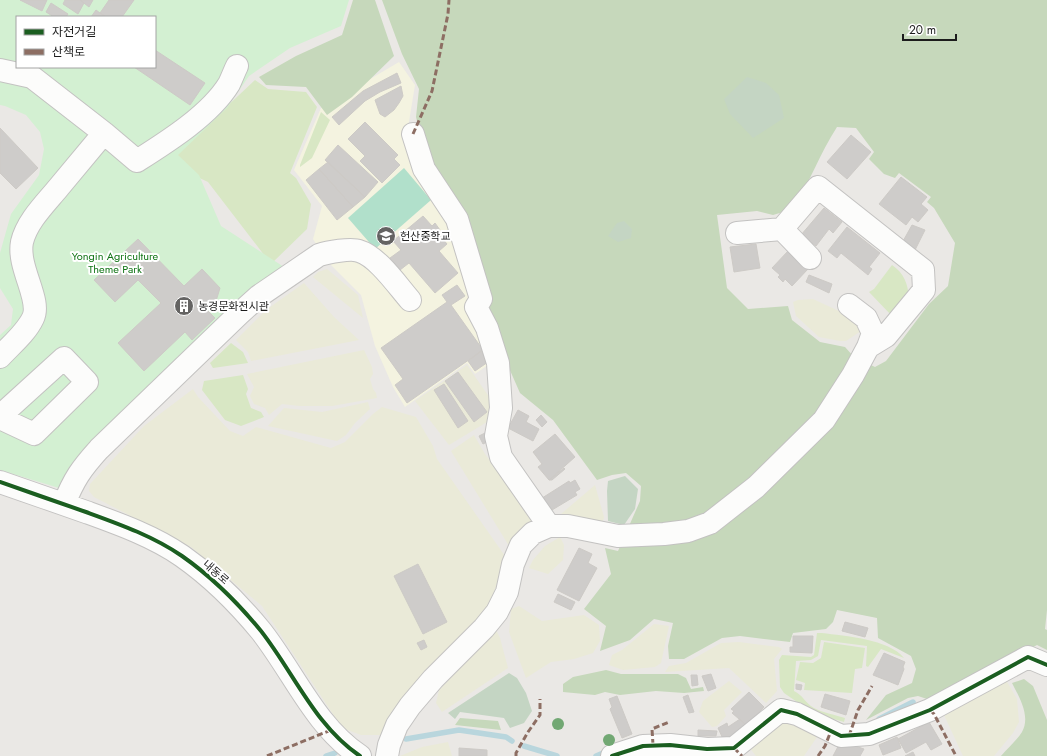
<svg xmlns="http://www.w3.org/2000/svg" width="1047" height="756" viewBox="0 0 1047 756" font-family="Jost,'Noto Sans KR',sans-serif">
<rect width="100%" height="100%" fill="#eae8e5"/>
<path fill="#f4f3e0" d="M399,62L415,85L406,140L457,233L494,361L475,374L467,363L405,407L393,387L375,346L361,295L326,260L313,239L322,206L294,170L321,108Z"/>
<path fill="#eaead8" d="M327,269L358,295L363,318L313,277L318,272Z
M304,283L334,317L359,340L251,361L248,352L236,340L266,310Z
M813,299L854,318L864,329L846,341H840L819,337L796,316L793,302L798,300Z
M364,350L372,367L373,374L370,379L373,389L376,393L377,398L332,406H299L282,404L269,415L265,408L254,404L250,396L254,387L247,374Z
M467,365L492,401L493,412L487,422L449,445L415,401Z
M193,389L198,397L230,431L243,436L256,427L331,448L345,442L373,414L382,407L416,417L433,446L437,459L505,556L490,607L388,723L380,735H361L342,728L262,606L191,547L94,497L89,491L90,484L144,426Z
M368,402L370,409L355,423L346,435L337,441L268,426L284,408L322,412Z
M474,435L485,454L527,510L532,521L531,526L509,546L451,451Z
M595,485L604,517L601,527L554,520Z
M560,537L564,545L563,560L548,574L529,568L533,560L545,546Z
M519,606L542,621L584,615L599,625L600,641L593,653L574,659L551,662L526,678L509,632L511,609Z
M654,624L669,626L661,663L655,667L623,670L609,665L612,655L622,650Z
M496,630L500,638L508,668L442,712L436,703L439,690Z
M739,642L779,647L782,649L774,659L777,691L766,703L729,668L665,672L669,666L686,663L721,643Z
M1006,680L1017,699L1019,722L1013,733L994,756H963L944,715Z
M729,681L742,692L724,710L726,716L717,726L712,727L699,712L703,701Z
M782,718L816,732L817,737L804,756H756L749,747Z
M448,742L452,756H400L422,747Z"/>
<path fill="#d8e7c4" d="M255,80L268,89L306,92L317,107L290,173L296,178L311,204L307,229L271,264L208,182L191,174L173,157Z
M321,112L330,120L312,158L300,167V165Z
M892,265C904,273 908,284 909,298L892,316L869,292L874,289Z
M231,343L243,352L248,363L213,368L210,363Z
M243,375L248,389L246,394L251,408L261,412L264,417L241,426L225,420L202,390L204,381Z
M817,633H822C845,636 889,639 904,658L881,649L868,667L866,666L867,646L821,640L818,656L811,660L796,661L794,691C803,695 805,703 814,708C823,713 836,715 845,718L844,722L813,713L784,693L780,687L779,660L782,655L811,657L814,655Z
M824,642L865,648L862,668L855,669L852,693L804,690L805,683L796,680L800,662L813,663L821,658Z"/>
<path fill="#c6d8bb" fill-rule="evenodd" d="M353,0H375L394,56L352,97L327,115L306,87L266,85L259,77L296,56L342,35Z
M382,0H1047V610L1045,629L1047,630V650L1037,645L930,700L918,696L908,698L866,720L886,695L912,683L916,669L911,656L878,638L877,618L837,610L833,622L826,629L793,633L790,642L740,636L722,638L684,659H669L668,646L673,623L654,619L630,640L600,651L606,626L584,609L611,574L605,548L618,551L640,501L641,486L626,473L612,475L597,480L553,420L520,393L491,327L429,170L416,117L419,89L402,54ZM837,127L856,128L874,152L869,159L884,174L895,178L899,173L931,197L927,202L934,208L955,243L948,286L929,304L886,361L875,367L854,357L845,347L820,342L792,320L788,306L748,309L727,288L717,215L757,211L773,215L793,209C810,182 820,153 837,127Z
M606,670L621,674H678L686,678L691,689L703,687L704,691L684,693L656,691L620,695L605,692L595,695L563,692V684L573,677Z
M1024,679L1033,686L1047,720V756H1001C1008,748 1017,740 1022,732C1031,716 1019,697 1012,683Z
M460,718L498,721L501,730L455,725Z"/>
<path fill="#c4d5c3" d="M747,77L766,83L779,95L784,118L753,138L730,114L724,99Z
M624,221L632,229L631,238L618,242L608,236L617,223Z
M625,476L638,489L635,509L624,525L608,521L607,491L608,481Z
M509,673L517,678L526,693L532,711L524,723L510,728L504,718L460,712L455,719L448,713Z"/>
<path fill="#d3f0d2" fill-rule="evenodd" d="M0,0H349L341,26L290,48L249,76L227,108L178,155L199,175L221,226L284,267L156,385L59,488L0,470V335L11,325L13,309L0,288V253L11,214L39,175L44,149L40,132L26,115L5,106L0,105ZM17,17H155V67H17Z"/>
<path fill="#b1e0cb" d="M404,168L431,200L375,249L348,218Z"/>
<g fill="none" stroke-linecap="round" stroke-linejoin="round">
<path stroke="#b9d6dd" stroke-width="5.5" d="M879,719L913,702
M406,739L459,730L506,737L512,741
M524,746L557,756
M326,756L335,753
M596,756L608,751"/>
</g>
<path fill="#ceccca" stroke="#cdcac6" d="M20,0H47L42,11Z
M65,0H80L84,3L78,14L63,4Z
M80,0H93L89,7Z
M109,0H134L122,17H106L100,13Z
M51,3L68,14L66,17H54L46,12Z
M96,10L100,13L106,17H91Z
M155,50L205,83L190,105L134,67H155Z
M397,73L401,83L380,92L365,101L339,125L332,117L363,91Z
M401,86L403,96L399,103L394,110L385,117L380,114L375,100Z
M365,122L398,155L394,159L400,165L382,183L360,161L365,156L348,139Z
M0,128L38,168L16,189L0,173Z
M851,135L871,152L847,179L827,162Z
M338,145L378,182L365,197L325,160Z
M328,162L365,197L353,207L319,169Z
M319,169L353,207L337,220L306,180Z
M901,177L927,197L921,204L928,210L918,222L912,217L906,225L879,204Z
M824,208L842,222L833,233L829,229L816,246L801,235Z
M423,216L432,226L435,223L440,230L437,232L447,244L439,251L458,273L435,293L409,263L400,270L390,258L401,250L393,241Z
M912,225L925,230L915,250L902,243Z
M847,227L880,253L869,267L872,269L868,275L841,253L837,258L828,251Z
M138,239L184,286L202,269L220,288L216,301L207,310L215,318L192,340L185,332L144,371L118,343L161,303L138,280L115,302L94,280Z
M756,244L760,268L734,272L730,247Z
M789,250L808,269L792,286L785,279L783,282L778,277L780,275L772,268Z
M809,275L832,284L829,293L806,282Z
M457,285L465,296L451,305L483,350L407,403L395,385L403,379L381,348L447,302L442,295Z
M481,351L488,362L475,371L468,361Z
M458,372L487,412L474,422L445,381Z
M444,384L468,421L458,428L434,390Z
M518,410L529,416L526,422L539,429L533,441L508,428Z
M541,415L547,422L542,427L536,420Z
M485,433L489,441L483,444L479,436Z
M555,434L575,457L549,480L538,467L542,464L533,452Z
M564,468L565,469L552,480H549Z
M575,480L580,489L575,492L577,495L547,513L539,500L569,481L570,483Z
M579,548L592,554L588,563L597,568L579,601L557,590Z
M418,564L447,622L423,634L394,576Z
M558,594L575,602L571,610L554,602Z
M845,622L868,628L865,637L842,631Z
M793,636H813L812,653L790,652V647H793Z
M424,640L427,647L421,650L417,643Z
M884,653L905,662L903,667L904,669L898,685L873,675Z
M711,674L716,688L708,691L702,676Z
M691,675H697L698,685L692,686Z
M796,684L802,685L801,690L796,689Z
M749,692L764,707L746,725L732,713L734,711L731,709Z
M825,694L850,701L846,715L821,707Z
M688,695L694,712L689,713L683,697Z
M617,696L632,734L622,738L610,709L612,707L609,699Z
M740,719L746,725L750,721L752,723L742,734L724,741L718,728L727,723L728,727Z
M929,722L942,744L931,750L926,742L906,753L898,739Z
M698,730L717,731L716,736H698Z
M897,737L901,748L883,755L879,745Z
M841,741L864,749L860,756H833Z
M459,748L487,750V756H459Z
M913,752L915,756H905Z"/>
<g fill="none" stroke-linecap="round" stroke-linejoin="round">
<defs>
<path id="minor" d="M0,70L32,77L104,133L137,161C167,142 210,115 229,84C232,78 234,72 237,66
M413,134L424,169L457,219L481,299L476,307L487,328L498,363L501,408L496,436L501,457L549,526
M782,229L810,258
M849,305L866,318L873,333L868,347
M0,357C11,345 26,333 33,318C42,300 17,268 22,242C27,221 46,203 59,187C74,169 89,151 104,133
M0,416L64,358L87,382L34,434L0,418
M0,482C29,492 57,502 86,512C119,524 153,536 182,556C212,577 238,603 261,631C294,673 315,726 360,756
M64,504C74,479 81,469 99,449L239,314L259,296L319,255C328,252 351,248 359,251C377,256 397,285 410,300
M387,756L389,745L397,725L410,706L433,679L484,628L497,612L507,592L513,564L521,545L533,533L549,526H568L618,536L664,534L688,531L710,523L756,487L824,420L853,375L868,347L886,336L924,290L923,270L818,187L782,229L737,233
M612,756L643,746L670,745L707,749L734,748L781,710L797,714L841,736L869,734L930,710L1028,657L1047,665"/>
</defs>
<use href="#minor" stroke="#c3c2c1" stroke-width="24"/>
<use href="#minor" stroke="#fcfcfb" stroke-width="22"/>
<path stroke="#8d6e63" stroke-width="3" stroke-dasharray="6 3" stroke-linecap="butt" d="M413,134L432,91L448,14L449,0
M930,710L934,714L956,756
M849,736L858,710L872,686
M653,745L652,729L669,722
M734,748L742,756
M267,756L331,730
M516,756V753L528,732L540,715V699
M818,756L825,746L831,731"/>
<defs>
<path id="cycleway" d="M0,482C29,492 57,502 86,512C119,524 153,536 182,556C212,577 238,603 261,631C294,673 315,726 360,756
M612,756L643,746L670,745L707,749L734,748L781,710L797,714L841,736L869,734L930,710L1028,657L1047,665"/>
</defs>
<use href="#cycleway" stroke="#fff" stroke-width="6"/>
<use href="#cycleway" stroke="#1b5e20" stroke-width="4"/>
</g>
<g fill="#72a873">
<circle cx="558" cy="724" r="6"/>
<circle cx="609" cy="740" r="6"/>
</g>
<defs>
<symbol id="school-disc" viewBox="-11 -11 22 22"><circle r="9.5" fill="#646362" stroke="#fff"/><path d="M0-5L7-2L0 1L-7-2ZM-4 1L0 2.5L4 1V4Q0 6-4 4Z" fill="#fff"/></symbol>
<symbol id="building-disc" viewBox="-11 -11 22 22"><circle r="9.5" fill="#646362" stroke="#fff"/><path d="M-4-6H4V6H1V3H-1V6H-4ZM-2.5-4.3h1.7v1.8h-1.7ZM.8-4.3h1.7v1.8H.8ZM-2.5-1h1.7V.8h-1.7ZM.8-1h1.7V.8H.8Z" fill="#fff"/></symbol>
</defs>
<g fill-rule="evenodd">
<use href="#school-disc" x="375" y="225" width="22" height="22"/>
<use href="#building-disc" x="173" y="295" width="22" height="22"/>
</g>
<g text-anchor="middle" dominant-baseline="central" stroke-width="4" stroke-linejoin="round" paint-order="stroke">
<g font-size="11" fill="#1c1c1c" stroke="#fff" text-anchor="start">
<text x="400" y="236">헌산중학교</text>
<text x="198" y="306">농경문화전시관</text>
</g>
<g font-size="11" fill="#107415" stroke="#fff">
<text x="115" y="256">Yongin Agriculture<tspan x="115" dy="13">Theme Park</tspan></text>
</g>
<g font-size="11" fill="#1c1c1c" stroke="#fff">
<text transform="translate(216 572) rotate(41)">내동로</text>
</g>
</g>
<rect x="16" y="16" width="140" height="52" fill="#ffffff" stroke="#a4a4a4"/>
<rect x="24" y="29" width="20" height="6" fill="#1b5e20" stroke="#a4a4a4"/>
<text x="52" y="36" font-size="12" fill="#1c1c1c">자전거길</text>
<rect x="24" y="49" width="20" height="6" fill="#8d6e63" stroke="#a4a4a4"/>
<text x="52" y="56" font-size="12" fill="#1c1c1c">산책로</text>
<path d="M903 34v6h53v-6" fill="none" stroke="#1c1c1c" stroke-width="2"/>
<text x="909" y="34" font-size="12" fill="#1c1c1c" stroke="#ffffff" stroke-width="3" paint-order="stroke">20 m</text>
</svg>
